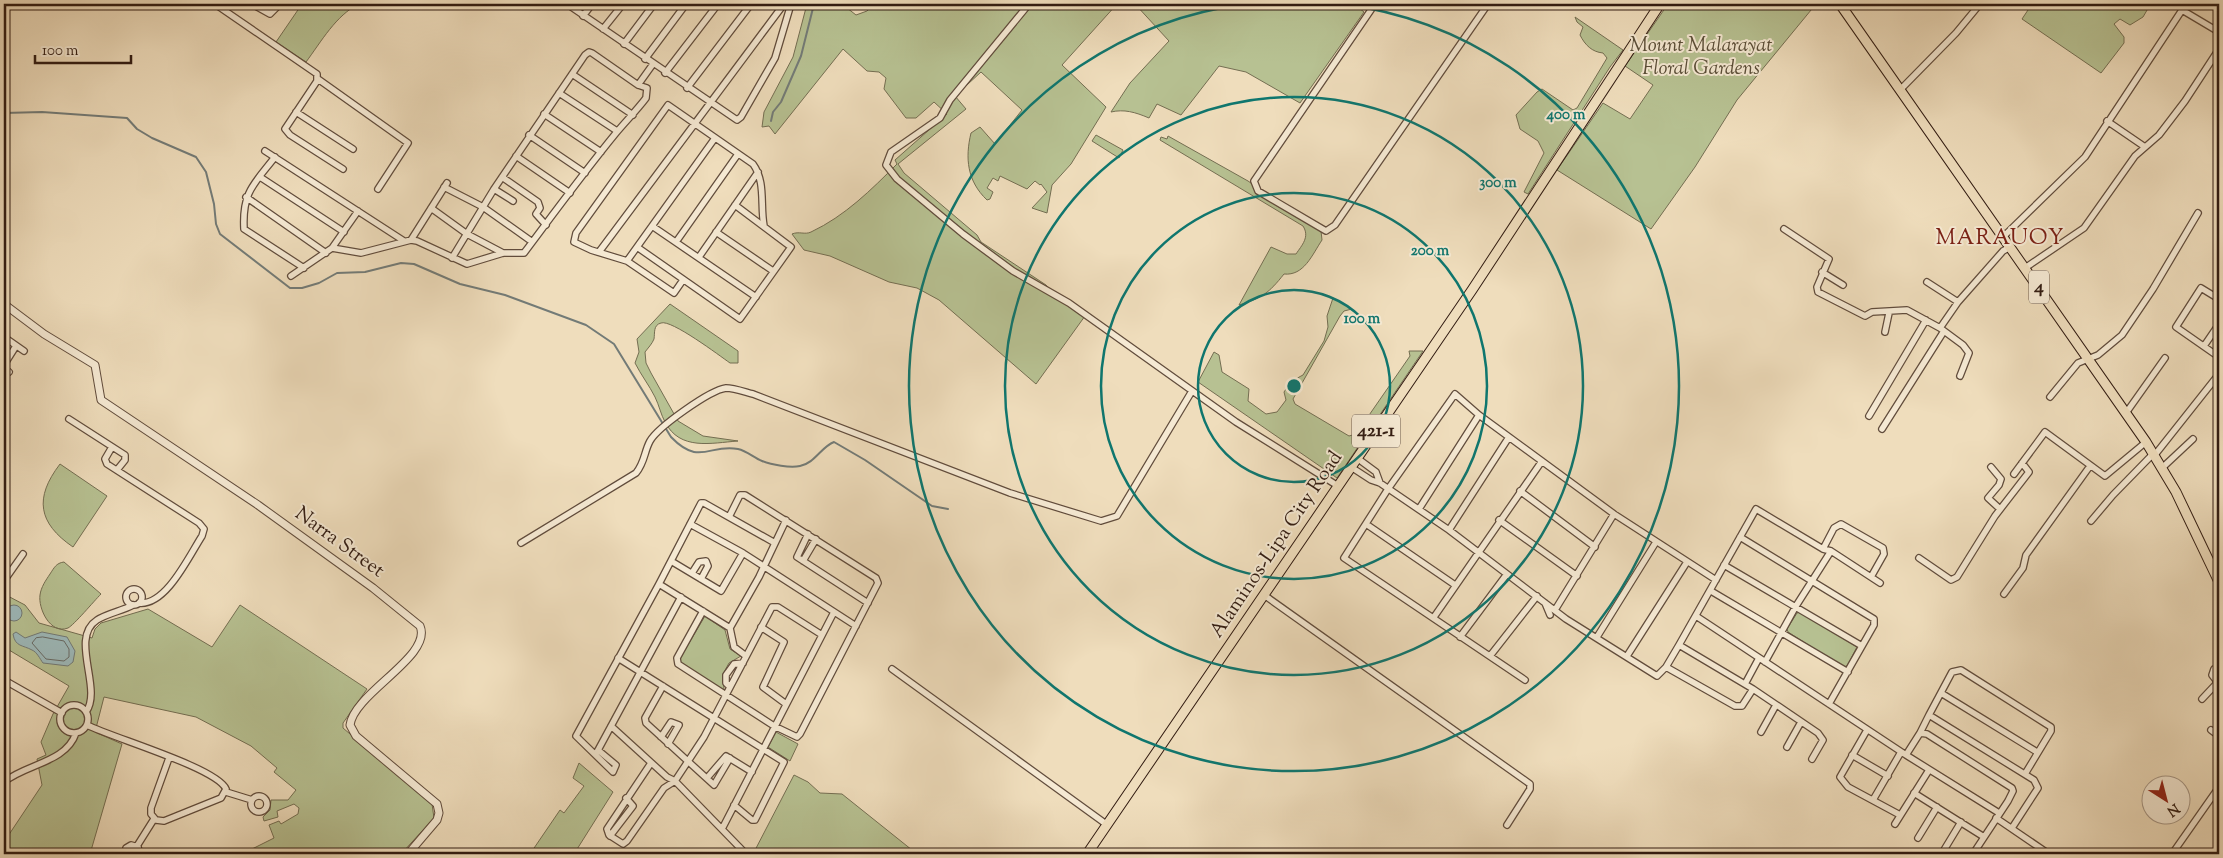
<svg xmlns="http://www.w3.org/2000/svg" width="2223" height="858" viewBox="0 0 2223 858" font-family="'Sorts Mill Goudy',serif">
<rect width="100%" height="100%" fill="#efddbc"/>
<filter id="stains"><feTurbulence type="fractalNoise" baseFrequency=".004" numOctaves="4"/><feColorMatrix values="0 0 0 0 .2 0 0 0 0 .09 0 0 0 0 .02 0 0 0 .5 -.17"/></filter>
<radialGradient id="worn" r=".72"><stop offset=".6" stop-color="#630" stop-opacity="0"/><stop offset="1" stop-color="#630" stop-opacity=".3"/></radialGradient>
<path fill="#b7c192" stroke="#746e52" d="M302,4H359C336,15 321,42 306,62L276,42Z
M807,4H842L856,15L867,11L874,4H1117L1062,65L1106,107L1071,164L1052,185L1047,213L1032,208L1047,192L1041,184L1040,185L1035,181L1027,189L1000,176L998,181L993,178L987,188L993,192L990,199L987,200C967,181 965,158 971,133L980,127L995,144L1022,110L981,72L955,96L966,109L898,164L904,173L977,235L981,242L1046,285L1059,298L1085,316L1036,384L939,300L917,288L889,282L830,256L804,250L792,234C799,231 805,235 811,232C845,216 871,190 897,164L895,160L947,114L934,102L916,118H906L884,89L886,78L879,72L867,71L843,49L775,134L769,126L762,127L764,112L793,57Z
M1135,4H1354L1364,12L1300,103L1246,72L1219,66L1181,115L1157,104L1149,118C1135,112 1124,109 1111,112L1130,83L1169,41Z
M1668,4H1816L1737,100L1695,167L1651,229L1557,170L1603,103L1630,119L1653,85L1625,66Z
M2032,4H2150V5L2143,17L2130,25L2120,19L2114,24L2124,37V43L2101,73L2022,19Z
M1575,17L1623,50L1610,67L1528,194L1524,192L1544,153L1538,141L1520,129L1516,115L1537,92L1542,89L1573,110L1577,108L1607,58L1603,53C1592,52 1585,45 1580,35L1583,27L1577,22Z
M1096,135L1123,150L1119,158L1092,141Z
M1168,136L1248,181L1321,231L1322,240C1312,255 1304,276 1284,274C1269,293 1262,298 1239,305L1271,247L1287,254H1296C1302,245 1310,237 1303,226L1160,140L1161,137L1167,139Z
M1333,298L1352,309L1344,311L1340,316L1293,399L1295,404L1349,436L1356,434L1410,356L1409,351H1423L1337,478L1198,382L1214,352L1219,355L1222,372L1249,389L1248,401L1266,414L1277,412L1286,400L1284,392C1290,383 1295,379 1303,375L1324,341L1328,327L1327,316Z
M670,304L738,351V363H730C720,356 671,319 661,323C653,325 655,333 654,339C652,344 648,348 645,352L646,363L651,373L678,421L703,436L738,441C711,443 680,451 665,422C661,415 659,405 655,397C649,385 641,375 635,363L639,352L637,339Z
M60,464L107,496L73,547C38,523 34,498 60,464Z
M64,562L101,594C94,601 74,625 68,628C50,635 38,608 40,595C41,587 46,580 50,574C54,568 56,563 64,562Z
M4,594L25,605L39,623L92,638L95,629L101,623L148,609L212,647L240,605L367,689L343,723V728L432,804L434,818L401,854H242L274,838L269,825L279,821L281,824L298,814L299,808L294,804L277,811L278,817L264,821L263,817L270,810L271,800H288L296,790L274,772L277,768L251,746L196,717L104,697L95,732L122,744L90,854H4V842L42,785L37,759L46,755L41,742L53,714L69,686L4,647Z
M1800,612L1857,647L1847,666L1843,667L1788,632L1787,629L1797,613Z
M705,616L725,630L730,649L741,656L729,663L723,674L724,690L681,663L679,660Z
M776,732L798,744L790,761L768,747Z
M579,763L613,792L574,854H530L560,810L564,813L584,786L573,778Z
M794,775L808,782L820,793L842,794L917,854H753Z"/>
<path fill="#9ebabb" stroke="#737b77" d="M6 613a8 8 0 1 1 16 0a8 8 0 1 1-16 0Z
M16,632L25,638L42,632L67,637L75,651L73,662L68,666L43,663C40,659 37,652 32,650C23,645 15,647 13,634Z"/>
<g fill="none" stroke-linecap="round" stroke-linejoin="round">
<path stroke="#686b66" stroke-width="1" d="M43,637L64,641L69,649V657L64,661L46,659L32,643L36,638Z"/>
<path stroke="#737b77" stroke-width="2" d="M4,113L42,112L127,118L137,129L152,138L196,157L206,172L214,204L216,224L220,234L290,288H302L319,283L337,273L365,272L401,263L414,264L460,284L505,295L586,325L614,344L671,437C700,467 710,443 738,449C747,451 754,458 762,461C772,465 790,468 800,466C815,463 821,447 834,442L865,460L932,506L948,509
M771,121L773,112L781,102L801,56L814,4"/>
<defs>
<path id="minor" d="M215,4L317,74V81L285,129L290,135L343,169
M252,4L270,14L280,4
M567,4L737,120L741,117L775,58L791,4
M1029,4L950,100L940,118L891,152L886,165L897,179L963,234L1013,271L1069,303L1236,422L1338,486
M1375,4L1254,181L1258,191L1326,231L1335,225L1488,4
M1571,5L1572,4
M2182,10L2219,32
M583,16L592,4
M603,29L623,4
M624,44L654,4
M645,59L686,4
M665,73L718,4
M572,74L633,115
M318,79L408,143L378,189
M638,85L653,64
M687,88L751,4
M1901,89L1956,33L1980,4
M559,93L617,131
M296,112L353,149
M544,114L601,152
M2107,121L2145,147
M529,135L585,173
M265,151L404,241
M516,156L570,193
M275,157C254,184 242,192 244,229L304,268
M260,177L344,232
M502,177L538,202L540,208L536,214L546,225
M444,187L483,207L531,241
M494,189L513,201
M246,197L326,253
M431,208L467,234L503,253
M652,226L756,297
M1784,229L1829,259L1817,287L1818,292L1865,316L1872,312L1907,310L1940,328L1963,345L1969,353L1960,376
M716,232L773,271
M2003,237L2085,157L2186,4
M411,240L447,183
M676,242L738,154
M637,247L740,319L791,247L735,205
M332,248L358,211
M599,252L784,4
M699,257L758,172
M627,261L715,138
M2025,268L2084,228L2135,156L2159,135L2185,101L2219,49
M1822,272L1843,285
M291,276L332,248L361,253L411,240L417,241L467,264L503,253H524C554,213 584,172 616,133C626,121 637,110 646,98L647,88L638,85L592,53L589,52L585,55L494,189L452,258
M683,280L674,293L627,261L591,250L574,242L576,233L668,105L753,164C766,182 760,205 764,226
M1927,282L1958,302
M2219,299L2201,288L2176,327L2219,357
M1940,328L1958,302L2003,251L2010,247
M1885,332L1889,313
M4,337L24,351
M2204,346L2219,324
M4,365L16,346
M4,368L9,372
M2050,397L2078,363L2098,355L2122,335L2153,289L2198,213
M2126,413L2165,358
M1869,416L1926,320
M69,419L125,455V460L117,470
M1882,429L1944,331
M112,447L105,459L107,464L199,523L204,529L202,536C189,556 166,606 139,603
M2154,456L2219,374
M1357,458L1376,472L1380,483
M1351,467L1371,480L1380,483L1449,530L1566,619L1657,676L1666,667L1679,645L1756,509L1823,549L1831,551L1880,583
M1991,467L2001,479L1999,485L1988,498L2000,509
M2162,468L2193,439
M2014,474L2045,432L2105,476L2146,442
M1520,491L1595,547
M1419,509L1479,415
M1499,520L1577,576
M2091,521L2113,495L2153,454
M690,524L743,553L856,626
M1366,524L1455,585
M1449,530L1509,437
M808,534L797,557L868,603
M1740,537L1874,619V625L1829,704
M521,543L636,473C645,462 644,452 650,441C658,427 710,390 726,388C734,388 745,392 753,394L1010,493L1101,521L1117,516L1192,391
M1823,549L1834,528L1841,524L1883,548L1884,554L1871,577
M1919,558L1951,580L1957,577L1995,516L2029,472L2022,463
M671,561L721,591L743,553
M803,561L816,539
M1724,565L1862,646
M692,573L699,562L706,561L708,566L701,579
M4,581L23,554
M659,584L730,628
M126 597a8 8 0 1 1 16 0a8 8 0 1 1-16 0Z
M1711,591L1848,672
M2004,594L2023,568L2026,555L2090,466
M1264,595L1530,784V789L1507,825
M1545,603L1550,615
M1555,610L1614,514
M703,611L677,658L678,664L774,726L797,737L800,734L878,583L876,578L745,495H740L730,515
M1696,616L1906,755L1999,813
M1434,617L1542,461
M761,627L784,642L763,687L786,704
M1460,637L1507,574
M1597,637L1656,542
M1679,645L1753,689L1818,733L1823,740L1812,759
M746,656L734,647L730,628L759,577L786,520
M1490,656L1537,596
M1627,656L1687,562
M618,658L784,762L755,820H752L734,805
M1765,662L1796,606L1831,551
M1666,667L1735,706H1742L1753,689
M892,669L1106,824
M2214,669L2212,675L2219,684
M4,680L62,713
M1525,680L1344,558L1388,489L1455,394L1479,415L1614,514L1716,580
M1745,684L1759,658
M663,686L645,718L646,723L714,785L730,758
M730,687L726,683V675L734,664L743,663
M1941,693L2037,752
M2202,699L2218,682
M60 719a14 14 0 1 1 28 0a14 14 0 1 1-28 0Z
M86,712C103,689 69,638 97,620C108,613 122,611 133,605
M1929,715L1952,672L1961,670L2051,727V731L2025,774
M87,725C113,738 217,768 226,789L221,798L164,821L156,820L151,814V808L169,758
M611,726L667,777L675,781L746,854
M1867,730L1840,777L1848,787L1900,815
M2211,730L2219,736
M1761,732L1776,705
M1920,733L1929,715L2034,780L2038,788L2012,828
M661,737L671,722L679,725L668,744
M1787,747L1801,722
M598,750L616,765L613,772L576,736L659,584L701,503H704L775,543
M597,752L681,597
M1852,755L1888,776
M1906,755L1920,733L1927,734L2012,788L2013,791L2008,801L1973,854
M651,763L607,829L609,835L623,844L627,841L664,788L675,781L704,737L772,607H778L822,635
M707,778L726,756L752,772
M4,782C25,764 66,763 76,733
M226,792L252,800
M1914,793L1984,837
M251 804a8 8 0 1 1 16 0a8 8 0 1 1-16 0Z
M1873,800L1901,752
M1996,818L2049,854
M1895,824L1929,770
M722,829L834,612
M610,836L633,806L626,798
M1918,838L1937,807
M137,846L154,819
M1944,850L1961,822
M125,854L126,848L131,845L138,847L140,854
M2172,854L2219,787"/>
<path id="tertiary" d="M4,304L44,334L95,365L101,400L258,505L373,588L420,626C433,656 354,693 350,725L356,736L437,804L439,813L437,820L408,854"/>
<path id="primary" d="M1840,4L2146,442L2176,492L2219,582
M1087,854L1472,290L1660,4"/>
</defs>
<use href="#minor" stroke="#614c3c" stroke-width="8"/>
<use href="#tertiary" stroke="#614c3c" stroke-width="9"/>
<use href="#primary" stroke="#321c12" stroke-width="11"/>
<use href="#minor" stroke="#f5e9d3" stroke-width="5.5"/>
<use href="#tertiary" stroke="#f5e9d3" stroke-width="7"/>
<use href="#primary" stroke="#efddbc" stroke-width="9"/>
</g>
<g fill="none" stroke="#0f766e" stroke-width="2.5">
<circle cx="1294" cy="386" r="96"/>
<circle cx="1294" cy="386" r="193"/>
<circle cx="1294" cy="386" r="289"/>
<path d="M1341 4A385 385 0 1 1 1247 4"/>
</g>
<g text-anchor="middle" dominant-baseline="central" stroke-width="4" stroke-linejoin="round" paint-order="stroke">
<g fill="#f5e9d3" stroke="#6c5a4c" stroke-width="1">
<rect x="2029" y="270.5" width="20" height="33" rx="4"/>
<rect x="1352" y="414.5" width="48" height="33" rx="4"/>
</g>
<g font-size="19" font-weight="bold" fill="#321c12">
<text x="2039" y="287">4</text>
<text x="1376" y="431">421-1</text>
</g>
<g font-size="20" font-style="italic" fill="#5a4e38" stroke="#f5e9d3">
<text x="1701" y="46">Mount Malarayat<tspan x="1701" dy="23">Floral Gardens</tspan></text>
</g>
<g font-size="20" fill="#321c12" stroke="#f5e9d3">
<text transform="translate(339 543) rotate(36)">Narra Street</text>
<text transform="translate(1277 545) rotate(-56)">Alaminos-Lipa City Road</text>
</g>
<g font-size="22" letter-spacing="1" fill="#7a1f14" stroke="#f5e9d3">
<text x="2000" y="239">MARAUOY</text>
</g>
</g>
<circle cx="1294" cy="386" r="8" fill="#0f766e" stroke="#f5e9d3" stroke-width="2.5"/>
<g font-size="15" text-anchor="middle" font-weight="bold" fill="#0f766e" stroke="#f5e9d3" stroke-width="4" stroke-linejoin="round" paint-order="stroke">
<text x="1566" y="119">400 m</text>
<text x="1498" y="187">300 m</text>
<text x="1430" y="255">200 m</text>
<text x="1362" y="323">100 m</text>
</g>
<rect width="2223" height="858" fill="none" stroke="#efddbc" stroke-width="20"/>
<rect x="5" y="5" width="2213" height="848" fill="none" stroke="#321c12" stroke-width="2.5"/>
<rect x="10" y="10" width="2203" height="838" fill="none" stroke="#321c12"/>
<g transform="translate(2166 800) rotate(144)"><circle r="24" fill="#f5e9d3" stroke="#a79786"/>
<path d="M0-4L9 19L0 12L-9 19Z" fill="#8f2418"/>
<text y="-8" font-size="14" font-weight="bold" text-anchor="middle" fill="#321c12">N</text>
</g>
<path d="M35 55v8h96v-8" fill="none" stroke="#321c12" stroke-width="2.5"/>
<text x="42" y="55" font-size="15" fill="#321c12" stroke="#f5e9d3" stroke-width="4" paint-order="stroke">100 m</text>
<rect width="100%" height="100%" filter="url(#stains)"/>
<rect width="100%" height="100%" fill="url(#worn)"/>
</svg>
